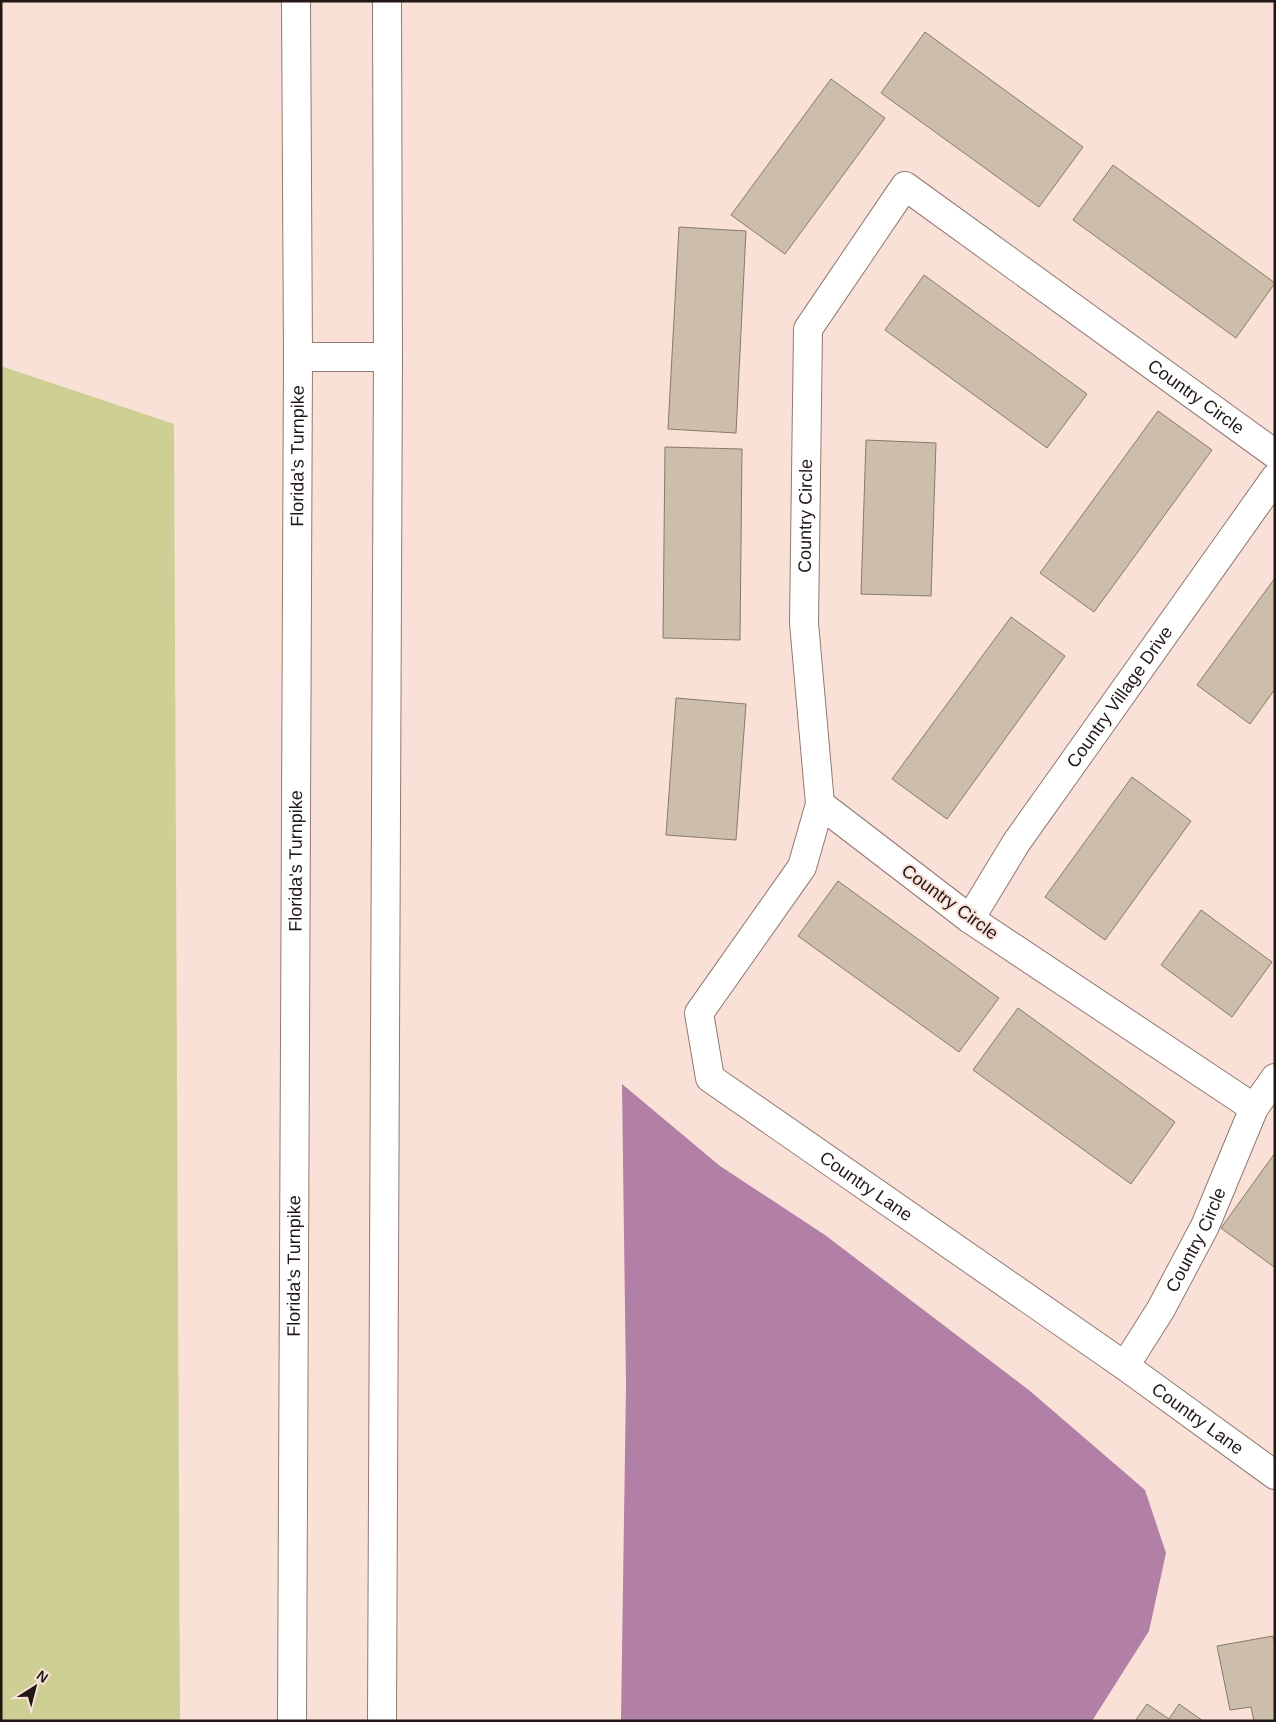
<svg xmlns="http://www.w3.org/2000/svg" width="1276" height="1722" viewBox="0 0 1276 1722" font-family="Arial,sans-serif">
<rect width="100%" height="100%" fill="#fae1d7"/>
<path fill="#cdcf94" d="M1,366L174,424L180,1721H1Z"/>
<path fill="#b27fa7" d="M622,1084L720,1166L825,1235L1030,1391L1145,1490L1166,1553L1149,1631L1092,1721H621L626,1385Z"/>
<path fill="#ccbeab" stroke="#877a68" d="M925,32L1083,147L1039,207L881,93Z
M831,79L885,118L785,254L731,215Z
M1113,165L1275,283L1236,338L1073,220Z
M679,227L746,231L736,433L668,429Z
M924,275L1087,394L1047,448L885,330Z
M1158,411L1212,450L1094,612L1040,573Z
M866,440L936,443L931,596L861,594Z
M665,447L742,449L740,640L663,638Z
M1275,578V689L1250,724L1197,685Z
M1011,617L1065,656L947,819L892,779Z
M676,698L746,704L736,840L666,835Z
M1132,777L1191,821L1105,940L1045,897Z
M838,881L999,998L959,1052L798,936Z
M1201,910L1272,962L1232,1017L1161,965Z
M1018,1008L1175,1122L1131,1184L973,1070Z
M1275,1153V1266L1274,1267L1221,1228Z
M1273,1636L1275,1646V1721H1254L1251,1707L1230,1710L1217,1646Z
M1147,1704L1169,1719L1179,1704L1203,1721H1135Z"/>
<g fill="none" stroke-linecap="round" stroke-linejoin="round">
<defs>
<g id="minor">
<path d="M298,357H388"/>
<path id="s1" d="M820,804L802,867L699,1013L710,1078L1125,1366L1275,1475"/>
<path id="s2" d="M970,919L1016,843L1275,478"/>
<path id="s3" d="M1254,1108L970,919L820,804L804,623L808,329L905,186L1275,454"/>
<path id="s4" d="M1125,1366L1161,1309L1205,1226L1254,1108L1275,1078"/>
</g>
<g id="highway">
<path id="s5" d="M292,1721L298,357L296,1"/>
<path d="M382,1721L388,357L387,1"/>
</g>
</defs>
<use href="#minor" stroke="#907a72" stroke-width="30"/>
<use href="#highway" stroke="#907a72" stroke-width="30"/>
<use href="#minor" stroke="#fff" stroke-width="28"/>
<use href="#highway" stroke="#fff" stroke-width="28"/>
</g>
<g text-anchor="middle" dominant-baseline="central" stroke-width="4" stroke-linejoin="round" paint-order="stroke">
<g font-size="18" fill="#211815" stroke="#fae1d7">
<text stroke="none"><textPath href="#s3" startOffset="1538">Country Circle</textPath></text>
<text stroke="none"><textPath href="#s5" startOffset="1265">Florida's Turnpike</textPath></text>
<text stroke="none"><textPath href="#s3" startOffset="819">Country Circle</textPath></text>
<text stroke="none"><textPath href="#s2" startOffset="268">Country Village Drive</textPath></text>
<text stroke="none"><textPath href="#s5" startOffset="860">Florida's Turnpike</textPath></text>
<text transform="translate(950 902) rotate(36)">Country Circle</text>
<text stroke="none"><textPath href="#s1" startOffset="500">Country Lane</textPath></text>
<text stroke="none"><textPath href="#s4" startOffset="145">Country Circle</textPath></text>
<text stroke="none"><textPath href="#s5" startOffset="455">Florida's Turnpike</textPath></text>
<text stroke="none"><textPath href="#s1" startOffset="905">Country Lane</textPath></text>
</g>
</g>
<rect width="1276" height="1722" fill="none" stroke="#211815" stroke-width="5"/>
<g transform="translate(35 1687) rotate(36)" stroke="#fae1d7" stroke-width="4" paint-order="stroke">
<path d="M0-4L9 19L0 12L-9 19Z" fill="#211815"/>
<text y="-8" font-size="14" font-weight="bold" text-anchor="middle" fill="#211815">N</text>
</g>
</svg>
